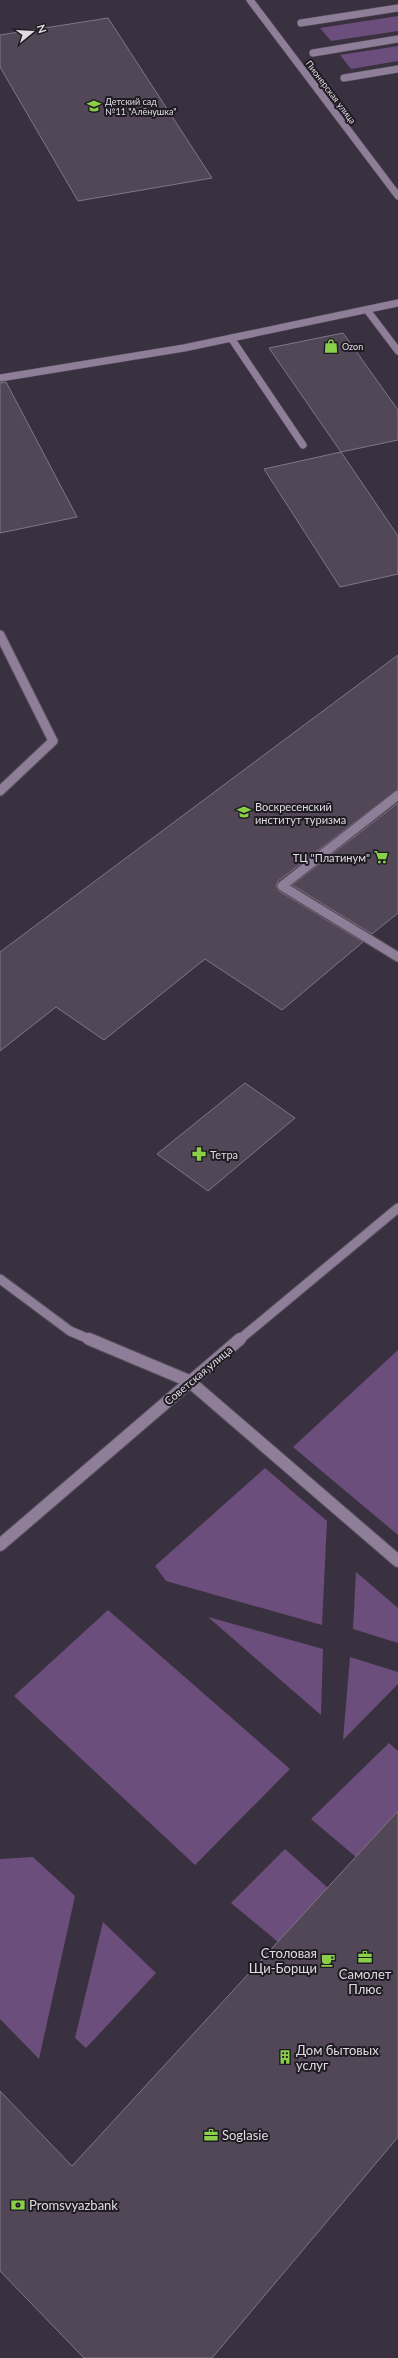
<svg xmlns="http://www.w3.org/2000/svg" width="398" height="2358" viewBox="0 0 398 2358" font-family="Lato,sans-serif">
<rect width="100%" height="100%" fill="#3a3140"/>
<path fill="#6b4e7b" d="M398,16V31L331,41L320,28Z
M398,46V61L351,69L340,55Z
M398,1350V1535L293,1447Z
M265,1468L327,1521L322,1625L166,1581L155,1566Z
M356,1572L398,1608V1643L353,1629Z
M108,1610L290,1769L195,1865L14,1696Z
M208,1617L323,1649L321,1715Z
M350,1657L398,1672V1684L343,1740Z
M389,1743L398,1751V1811L356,1857L311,1819Z
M285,1849L328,1888L278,1942L231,1903Z
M33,1857L75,1896L39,2059L0,2019V1859Z
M103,1922L156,1973L86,2048L75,2038Z"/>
<path fill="#514757" stroke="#807687" d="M108,18L212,178L78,201L0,67V35Z
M343,333L398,410V440L341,452L269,348Z
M6,382L77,517L0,533V383Z
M341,452L398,536V574L340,587L264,469Z
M398,655V789L278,881L276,886L279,891L363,942L282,1010L205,959L104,1040L56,1007L0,1051V952Z
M398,803V913L372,934L292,885Z
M245,1083L295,1118L208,1191L157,1154Z
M398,1811V2137L212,2358H84L0,2271V2091L72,2166Z"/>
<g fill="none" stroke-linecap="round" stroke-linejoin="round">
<defs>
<path id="minor-far2" d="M250,0L398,196
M301,23L398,8
M313,53L398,39
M344,78L398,69
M367,310L398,351
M231,338L303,445
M0,378L184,348L398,303"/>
<path id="minor-far1" d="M0,635L53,741L0,791
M398,795L282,886L398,957
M0,1279L70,1331L91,1340
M239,1340L398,1208"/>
<path id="minor" d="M89,1339L189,1381L398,1561
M0,1545L240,1339"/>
</defs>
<use href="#minor-far2" stroke="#584f5d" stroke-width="8"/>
<use href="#minor-far1" stroke="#584f5d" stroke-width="11"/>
<use href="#minor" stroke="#584f5d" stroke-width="14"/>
<use href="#minor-far2" stroke="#8e7e97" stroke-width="7"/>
<use href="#minor-far1" stroke="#8e7e97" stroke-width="9"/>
<use href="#minor" stroke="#8e7e97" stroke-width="12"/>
</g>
<defs>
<symbol id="school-bare" viewBox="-9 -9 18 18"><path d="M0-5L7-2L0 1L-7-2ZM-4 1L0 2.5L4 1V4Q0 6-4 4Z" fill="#89cf48" stroke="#1f1b22" stroke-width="2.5" paint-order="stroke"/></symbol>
<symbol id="shop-bare" viewBox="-9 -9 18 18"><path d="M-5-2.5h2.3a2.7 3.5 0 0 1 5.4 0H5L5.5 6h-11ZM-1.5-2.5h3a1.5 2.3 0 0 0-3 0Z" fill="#89cf48" stroke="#1f1b22" stroke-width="2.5" paint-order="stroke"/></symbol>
<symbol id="university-bare" viewBox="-9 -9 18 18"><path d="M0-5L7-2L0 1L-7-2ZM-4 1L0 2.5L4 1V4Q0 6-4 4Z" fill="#89cf48" stroke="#1f1b22" stroke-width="2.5" paint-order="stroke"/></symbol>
<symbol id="supermarket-bare" viewBox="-9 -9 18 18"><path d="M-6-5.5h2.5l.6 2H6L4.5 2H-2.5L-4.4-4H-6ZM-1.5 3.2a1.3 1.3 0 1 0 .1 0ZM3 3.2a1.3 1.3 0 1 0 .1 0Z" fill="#89cf48" stroke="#1f1b22" stroke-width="2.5" paint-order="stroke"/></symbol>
<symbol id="pharmacy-bare" viewBox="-9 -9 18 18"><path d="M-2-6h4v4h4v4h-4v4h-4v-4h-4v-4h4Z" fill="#89cf48" stroke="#1f1b22" stroke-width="2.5" paint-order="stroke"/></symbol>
<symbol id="office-bare" viewBox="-9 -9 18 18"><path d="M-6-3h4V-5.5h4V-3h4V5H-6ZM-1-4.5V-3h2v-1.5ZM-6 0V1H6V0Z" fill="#89cf48" stroke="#1f1b22" stroke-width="2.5" paint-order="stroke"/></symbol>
<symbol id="cafe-bare" viewBox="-9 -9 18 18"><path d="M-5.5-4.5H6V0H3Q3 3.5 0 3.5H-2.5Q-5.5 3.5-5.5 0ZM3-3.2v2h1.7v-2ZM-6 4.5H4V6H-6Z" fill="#89cf48" stroke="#1f1b22" stroke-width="2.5" paint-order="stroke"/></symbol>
<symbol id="building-bare" viewBox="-9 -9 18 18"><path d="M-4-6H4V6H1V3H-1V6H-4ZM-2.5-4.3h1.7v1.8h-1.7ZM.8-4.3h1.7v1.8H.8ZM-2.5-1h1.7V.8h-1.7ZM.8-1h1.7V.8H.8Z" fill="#89cf48" stroke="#1f1b22" stroke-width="2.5" paint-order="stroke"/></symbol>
<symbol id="bank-bare" viewBox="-9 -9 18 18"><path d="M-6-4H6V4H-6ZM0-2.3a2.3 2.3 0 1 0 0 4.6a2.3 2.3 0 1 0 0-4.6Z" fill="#89cf48" stroke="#1f1b22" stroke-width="2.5" paint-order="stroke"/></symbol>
</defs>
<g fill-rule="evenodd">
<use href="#school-bare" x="84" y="96" width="20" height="20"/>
<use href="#shop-bare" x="321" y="336" width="20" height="20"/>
<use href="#university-bare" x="234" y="802" width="20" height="20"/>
<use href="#supermarket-bare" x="371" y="847" width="20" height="20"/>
<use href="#pharmacy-bare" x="189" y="1144" width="20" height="20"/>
<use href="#office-bare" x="355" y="1947" width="20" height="20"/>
<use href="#cafe-bare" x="318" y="1950" width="20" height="20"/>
<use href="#building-bare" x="275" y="2047" width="20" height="20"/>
<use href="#office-bare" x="201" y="2125" width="20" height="20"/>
<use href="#bank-bare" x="8" y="2195" width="20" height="20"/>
</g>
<g text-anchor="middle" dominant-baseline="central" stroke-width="4" stroke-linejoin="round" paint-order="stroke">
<g font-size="9" fill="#e0dae3" stroke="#1f1b22">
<text transform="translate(331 92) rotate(53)">Пионерская улица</text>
</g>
<g font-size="9" fill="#e0dae3" stroke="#1f1b22" text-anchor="start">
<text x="105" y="101">Детский сад<tspan x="105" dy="10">№11 "Алёнушка"</tspan></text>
<text x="342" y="346">Ozon</text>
</g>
<g font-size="11" fill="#e0dae3" stroke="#1f1b22" text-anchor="start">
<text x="255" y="806">Воскресенский<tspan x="255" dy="13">институт туризма</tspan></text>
<text x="370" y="857" text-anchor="end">ТЦ "Платинум"</text>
<text x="210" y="1154">Тетра</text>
</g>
<g font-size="11" fill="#e0dae3" stroke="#1f1b22">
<text transform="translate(198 1375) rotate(-40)">Советская улица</text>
</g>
<g font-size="13" fill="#e0dae3" stroke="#1f1b22" text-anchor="start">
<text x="317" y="1953" text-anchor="end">Столовая<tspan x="317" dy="15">Щи-Борщи</tspan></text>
<text x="365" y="1974" text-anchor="middle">Самолет<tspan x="365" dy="15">Плюс</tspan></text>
<text x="296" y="2050">Дом бытовых<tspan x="296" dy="15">услуг</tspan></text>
<text x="222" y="2135">Soglasie</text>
<text x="29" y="2205">Promsvyazbank</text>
</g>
</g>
<g transform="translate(32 32) rotate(72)" stroke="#1f1b22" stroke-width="3" paint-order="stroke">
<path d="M0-3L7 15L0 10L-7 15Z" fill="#e0dae3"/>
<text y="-6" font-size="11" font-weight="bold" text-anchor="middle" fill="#e0dae3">N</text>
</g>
</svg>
